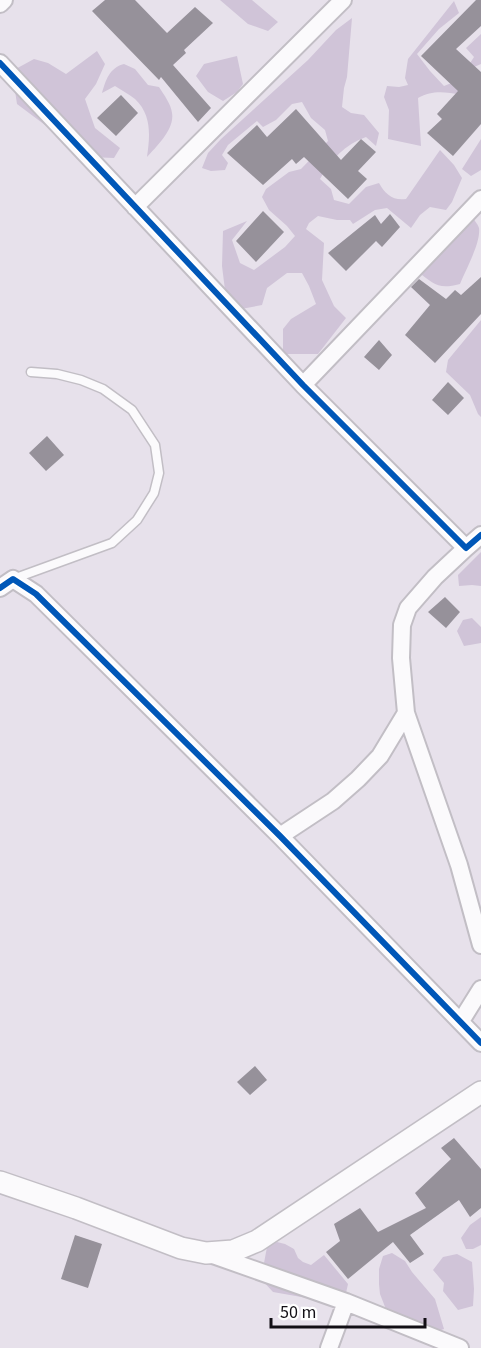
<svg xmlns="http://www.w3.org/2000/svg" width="481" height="1348" viewBox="0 0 481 1348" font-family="'Source Sans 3',sans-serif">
<rect width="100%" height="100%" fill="#e7e1eb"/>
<path fill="#d0c4d8" d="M220,0H252L278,22L268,31L248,24Z
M454,1L459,13L439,29L417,54L430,71L444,86L459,80L474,57L466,48L481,34V64L474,67L461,95C445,92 433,90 418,98L421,146L388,139L389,110L384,97L387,86L399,87L408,85L405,78L408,59Z
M352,18L347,77L344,88L342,107L351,113L364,115L379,133L376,146L366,137C346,144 330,160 320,179L331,189L334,200L349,204L366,187L379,183C385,194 393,201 406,199L440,150L454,165L462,178L452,202L446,210L430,207L420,215L411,228L387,208L375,210L353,224L350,220H337L318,216L309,223L306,229L324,243L322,280L334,306L346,318L318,354H283V329L291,319L316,304L309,286L302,273H287L267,288L262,305L241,309L226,298L222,266L223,231L247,221L232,240L240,263L254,270L285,247L295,236L287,226L269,210L262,197L266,189L289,172L301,169L328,141L325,130L311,118L302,102L292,104L276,120L263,127L257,121L228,145L222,155L228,163L225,170L211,171L202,168L208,153L221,139L308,60L336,30Z
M97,51L105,64L96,84L85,99L95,128L120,148L114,158L90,157L71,140L45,125L17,104L12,71L34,59L48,63L66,74Z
M237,56L243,84L237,92L223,101L208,92L196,76L204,64Z
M124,64L135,69L148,85L159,87C164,95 171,104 172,113C175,129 156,147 147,157C150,136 152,115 135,99C129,94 121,90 115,86L102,93C106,80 109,68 124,64Z
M481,139V170L471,176L462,169Z
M471,215C473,219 478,224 479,228C481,243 465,271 460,284C438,290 434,284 417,271Z
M481,320V417L478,414L470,395L446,372L448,360Z
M481,552V586L472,585L459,586L458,575Z
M472,618L481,627V643L464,646L457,631L463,620Z
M481,1217V1245L473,1249H466L461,1238L470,1225Z
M277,1242L285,1244L294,1249L298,1258L303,1262L311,1265L324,1255L348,1284L346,1293L320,1303L307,1298L273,1292L261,1279L267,1247Z
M392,1253L405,1261L412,1272L435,1299L444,1329L416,1338L387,1312L380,1294L379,1284V1269L383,1256Z
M457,1254L472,1262L474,1289L473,1306L458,1310L443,1291L444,1283L433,1270L443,1257Z"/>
<path fill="#96919a" d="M105,0H135L167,33L195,7L213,23L184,50L186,53L173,65L211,108L198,122L161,77L159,80L92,11Z
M476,0H481V26L456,49L481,72V124L453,156L427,133L442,119L437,114L458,91L421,56Z
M121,95L138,113L116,136L97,118Z
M296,109L341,160L361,139L376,152L358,171L367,179L348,199L304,157L296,164L292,159L263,185L227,153L257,125L267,137Z
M263,211L284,232L256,262L236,241Z
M390,214L400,227L382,247L376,241L346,271L328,253L375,215L381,224Z
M481,277V314L435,363L405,335L430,305L411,287L419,279L446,299L455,290L461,295Z
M379,340L392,355L379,370L364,357Z
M448,382L464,398L448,415L432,400Z
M47,436L64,455L46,471L29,453Z
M445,597L460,612L446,628L428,612Z
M255,1066L267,1080L250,1095L237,1082Z
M454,1138L481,1169V1208L470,1217L459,1200L410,1235L424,1254L410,1263L393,1242L348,1279L326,1252L340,1241L334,1224L360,1208L378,1232L426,1208L415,1193L451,1159L441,1148Z
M75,1235L102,1244L88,1288L61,1279Z"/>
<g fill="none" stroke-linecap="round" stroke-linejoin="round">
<defs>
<path id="service" d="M13,579L112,543L137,520L154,493L159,473L155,445L132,410L103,389L81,380L57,374L31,372"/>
<path id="minor" d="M0,4L4,0
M0,63L303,385L466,548L481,535
M135,207L343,0
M303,385L481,199
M466,548L435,577L408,608L402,625L401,658L406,713L459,865L481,945
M0,588L13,579L36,594L280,836L481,1043
M280,836L333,801L358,779L380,756L406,713
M461,1021L481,989
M210,1254L346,1302L460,1348
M329,1348L346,1302"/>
<path id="tertiary" d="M0,1182L76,1208L181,1248L206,1253L233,1251L257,1241L481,1092"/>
</defs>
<use href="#service" stroke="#c2bec5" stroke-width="11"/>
<use href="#minor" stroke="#c2bec5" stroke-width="20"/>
<use href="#tertiary" stroke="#c2bec5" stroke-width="24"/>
<use href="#service" stroke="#fbfafc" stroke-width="8"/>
<use href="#minor" stroke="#fbfafc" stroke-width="16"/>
<use href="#tertiary" stroke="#fbfafc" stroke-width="21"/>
<defs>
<path id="cycleway" d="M0,63L303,385L466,548L481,535
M0,588L13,579L36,594L280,836L481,1043"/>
</defs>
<use href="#cycleway" stroke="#fff" stroke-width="10"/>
<use href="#cycleway" stroke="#0057b8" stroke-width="6"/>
</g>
<path d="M271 1318v9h154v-9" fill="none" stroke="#120f15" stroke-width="3"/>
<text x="280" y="1318" font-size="18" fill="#120f15" stroke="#ffffff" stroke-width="4.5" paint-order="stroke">50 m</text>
</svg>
